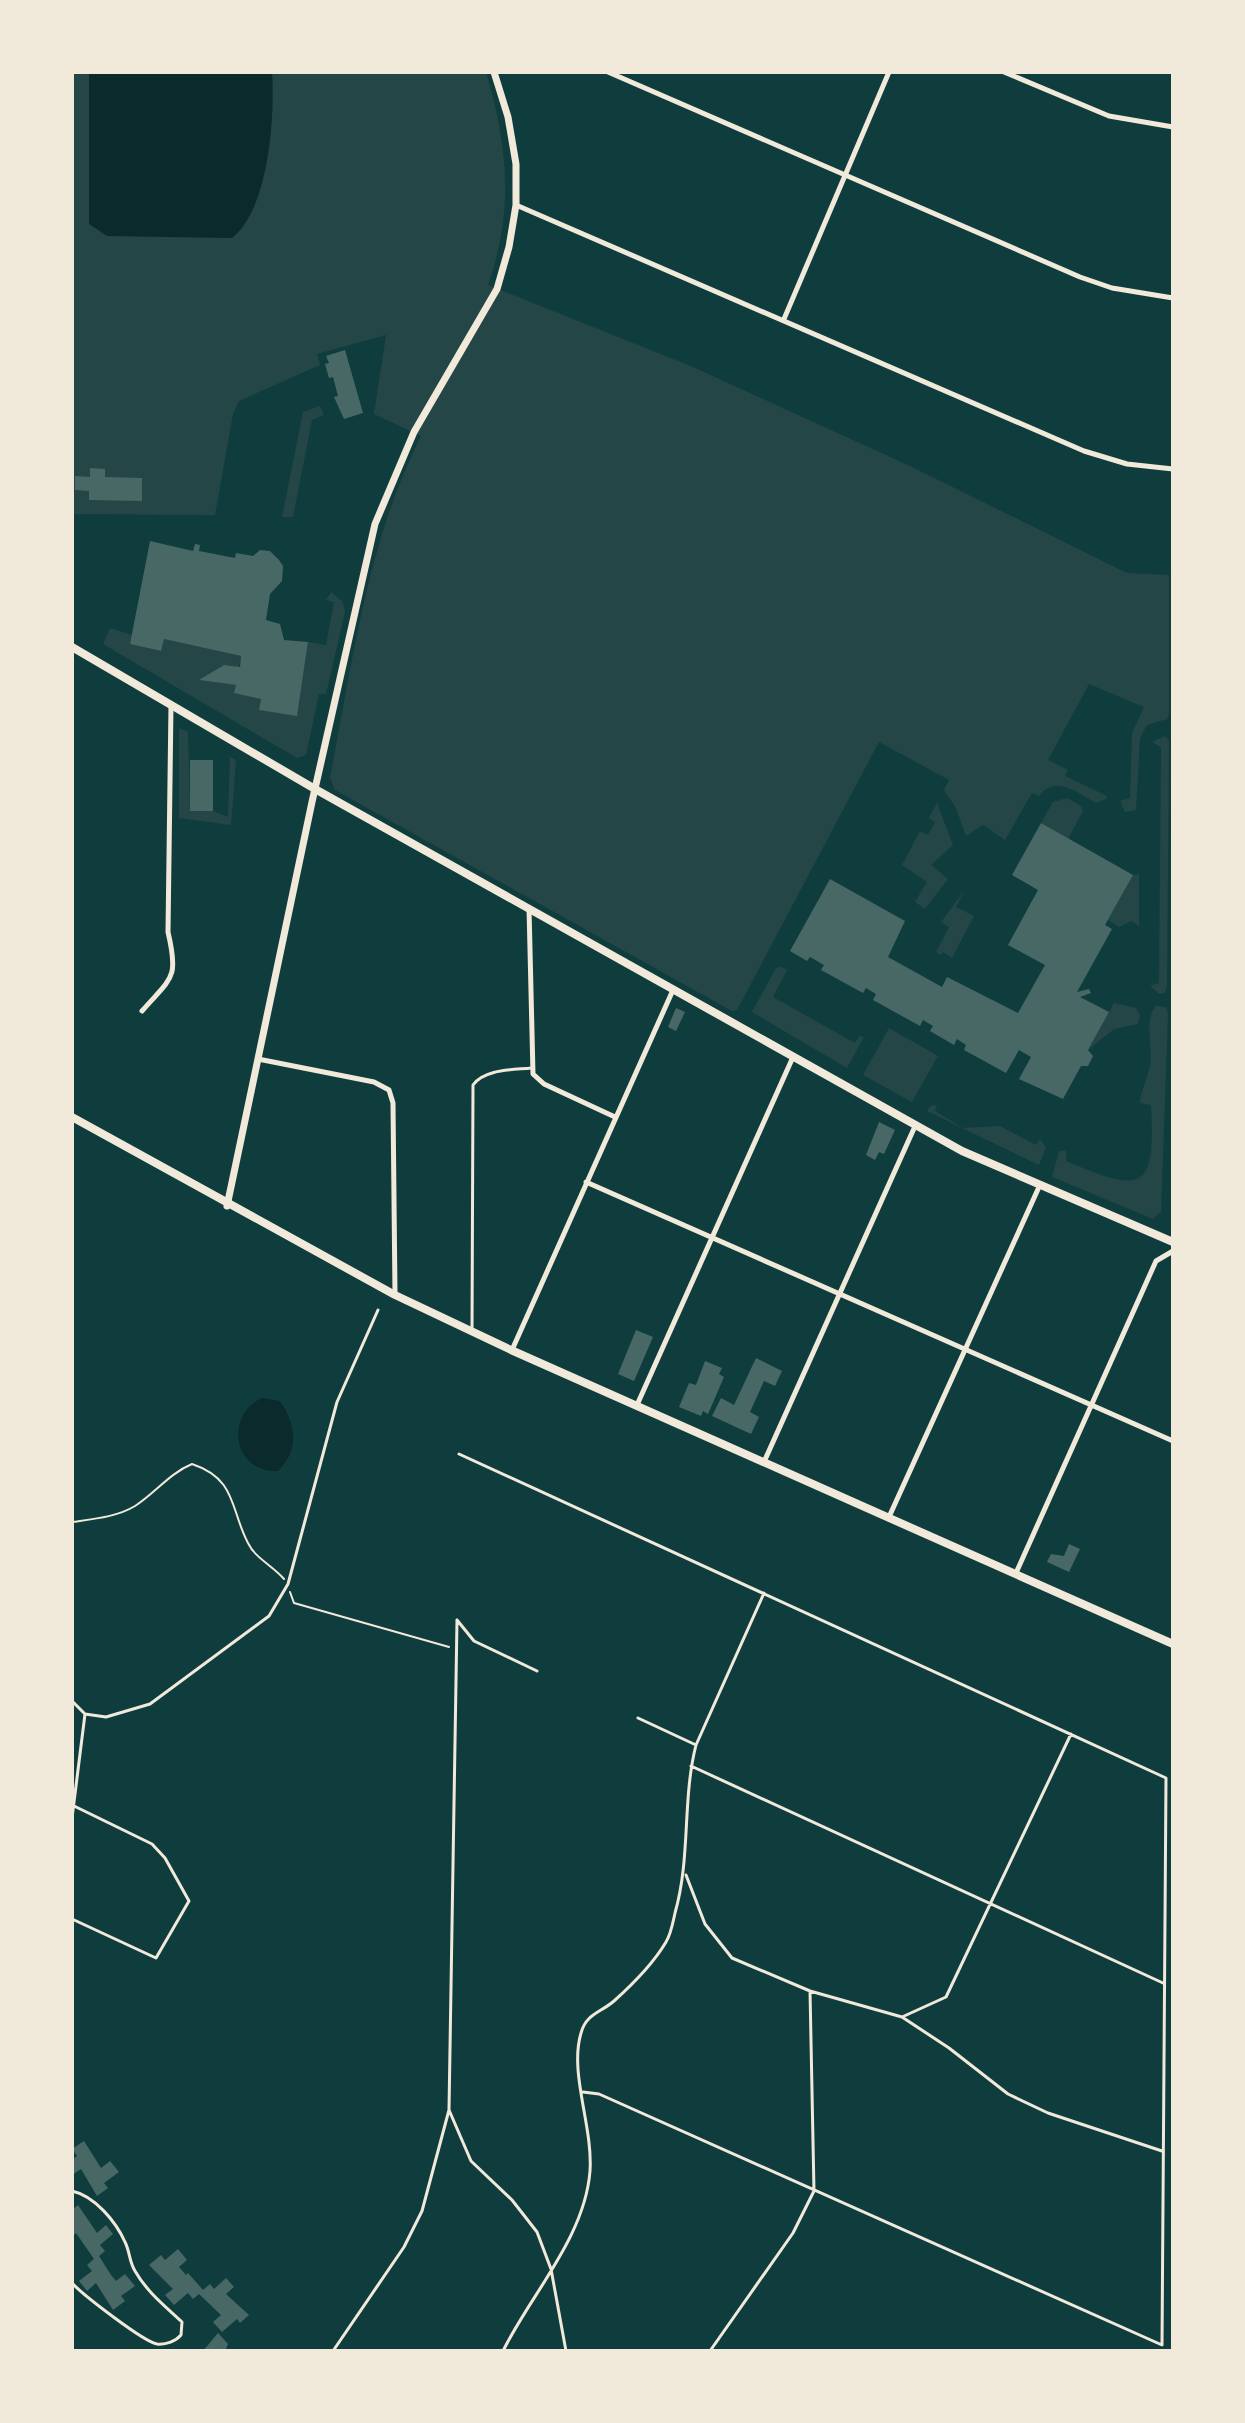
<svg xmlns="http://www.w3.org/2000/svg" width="1245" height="2423" viewBox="0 0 1245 2423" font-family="'Roboto Condensed',sans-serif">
<rect width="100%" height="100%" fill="#0f3d3e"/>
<path fill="#244646" d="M72,72H486C508,146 514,211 488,285L693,367L912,467L1127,573L1169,575V713L1167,719L1147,725L1140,738L1136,810L1125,812L1120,801L1130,798L1132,733L1144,707L1089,684L1048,760L1068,770L1065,776L1107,796L1106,799L1096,803C1077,793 1056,774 1039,796L1032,793L1005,840L983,825L966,836L956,808L944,790L949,780L879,742L737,1010L732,1011L335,790L330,777C353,661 367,543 421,436L374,414L386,335L317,354L320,365L239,401L233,414L215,515L72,514Z
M320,406L324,415L312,420L293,517H282L303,412Z
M331,592L343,602L345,612L326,694H319L306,755L297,758L103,644L110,628L132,635L130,644L160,651L164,639L241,656L239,667L224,665L200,680L236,685L234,693L261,699L259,710L297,715L308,642L326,645L334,602L326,600Z
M179,728L188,732L190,811H213L228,817L230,758L226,755L236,760L231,825L179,818Z
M1165,736L1169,741L1167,986L1165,993L1159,994L1150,986L1159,983L1161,747L1152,742Z
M1067,798L1081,806L1083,811L1068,839L1041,823L1053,802Z
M937,803L953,845L931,865L948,879L925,909L915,902L927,882L902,865L920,831L928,835L935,822L929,818Z
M1139,874V926L1131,921L1119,927L1108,920L1133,875Z
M964,891L956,907L974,916L952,958L943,952L940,955L936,952L949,927L941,922Z
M781,967L787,970L773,997L855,1043L859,1036L864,1037L847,1068L752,1012L776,968Z
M1114,1003L1136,1008L1140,1016L1138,1024L1114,1029L1088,1050Z
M1156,1006L1166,1007L1168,1014L1161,1212L1153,1219L1052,1177L1059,1151H1066V1161C1142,1193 1156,1193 1151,1105L1140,1103C1141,1087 1150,1075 1151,1058C1151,1043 1145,1017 1156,1006Z
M889,1028L938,1056L912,1102L863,1075Z
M937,1105L935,1111L963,1128L1000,1126L1036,1145L1040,1139L1046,1147L1039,1165L927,1111L930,1106Z"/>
<path fill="#0a2a2b" d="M89,72H272C275,116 269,209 232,238L107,236L89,224Z
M262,1398L280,1401C296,1425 300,1450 278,1471C233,1473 224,1415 262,1398Z"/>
<path fill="#486865" d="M345,350L363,413L344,419L334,397L338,396L333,377L329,378L325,364L329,363L326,356Z
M90,468L105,469V477L142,478V501L89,500V491L75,490V476L90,477Z
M150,541L193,551L195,544L200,545L199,551L235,558L236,553L253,556L260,550L270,551L279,560L283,566L282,581L270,594L266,620L280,624L284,640L308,642L297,716L259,710L261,699L234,693L236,685L199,680L224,665L240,667L241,656L164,639L161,651L130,644Z
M190,760H213V811H190Z
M1041,823L1133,875L1105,925L1112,929L1077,992L1089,989L1091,993L1080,997L1109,1012L1088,1050L1093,1056L1088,1066H1081L1063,1099L1019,1079L1031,1057L1019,1050L1006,1073L964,1050L966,1045L957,1039L954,1045L930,1031L933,1026L923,1020L920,1026L873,1000L876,994L866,988L863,993L821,970L824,965L810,957L807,961L790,951L830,879L905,921L888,957L942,987L947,977L1018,1013L1045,965L1008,945L1038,890L1012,875Z
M676,1008L685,1012L676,1031L668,1027Z
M879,1122L895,1130L884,1154L879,1152L875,1160L866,1155Z
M636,1330L653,1337L634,1381L618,1374Z
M756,1358L782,1371L775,1386L764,1381L750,1412L759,1417L751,1434L712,1416L721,1398L734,1405Z
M705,1361L722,1368L719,1374L724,1377L708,1414L703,1411L701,1416L679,1407L689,1383L696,1385Z
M1069,1544L1080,1549L1069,1572L1047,1562L1051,1554L1064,1556Z
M84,2141L101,2168L110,2161L119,2172L104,2183L108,2188L97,2196L81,2169L72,2175V2160L77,2156L72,2149Z
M78,2205L97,2233L106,2225L113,2234L100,2245L105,2251L99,2256L111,2275L116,2281L125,2274L135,2286L121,2296L125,2301L113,2310L96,2283L87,2291L79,2281L92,2271L87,2265L94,2259L76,2233L72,2237V2210Z
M178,2249L187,2260L179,2267L186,2275L188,2273L203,2290L210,2284L214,2289L226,2278L234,2287L226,2294L249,2315L240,2323L237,2319L222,2332L213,2322L221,2315L199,2294L193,2299L188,2293L174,2305L165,2295L173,2289L149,2265L161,2255L165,2260Z
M218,2333L228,2344L225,2351H203Z"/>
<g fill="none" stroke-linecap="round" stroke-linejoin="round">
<path stroke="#f1e9da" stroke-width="2" d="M72,1522C93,1519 117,1517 135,1506C155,1493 170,1473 192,1464C237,1479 230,1509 248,1543C255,1558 273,1566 284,1579
M290,1592L294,1603L449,1647"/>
<path stroke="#f1e9da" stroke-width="3" d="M472,1331L473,1085C484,1069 513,1070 531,1068
M459,1454L1166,1778L1162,2345L599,2094L583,2092
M457,1620L474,1641L537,1671
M72,1701L85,1714L106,1717L150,1704L269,1616L288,1584L337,1402L378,1310
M638,1718L696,1745
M691,1766L1163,1983
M72,1805L152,1844L165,1858L189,1901L156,1958L72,1919
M72,1818L85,1714
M686,1875L705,1924L732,1958L810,1991L902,2017L949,2048L1008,2094L1048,2113L1162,2151
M902,2017L946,1997L1071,1734
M449,2110L471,2161L512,2200L537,2232L551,2269L566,2351
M72,2191C95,2196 116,2222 125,2242C130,2252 129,2261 135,2271C147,2292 165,2306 182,2322L181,2335C176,2341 166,2345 157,2344C144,2342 83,2295 72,2283
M333,2351L404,2247L422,2211L449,2110L457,1620
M503,2351C531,2294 585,2237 590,2171C593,2126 569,2073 581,2033C586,2014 600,2013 614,2001C633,1984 653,1964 666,1942C671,1934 673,1922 675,1913C691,1857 682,1800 696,1745L764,1593
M710,2351L793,2233L814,2191L810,1991"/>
<path stroke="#f1e9da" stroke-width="5" d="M608,72L1080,277L1112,288L1173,298
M1004,72L1109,116L1173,127
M516,205L1084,451L1127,464L1173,469
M784,319L889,72
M529,908L533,1074L544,1084L615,1117
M142,1011C172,977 179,979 168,932L171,705
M258,1059L374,1082L389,1090L393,1103L395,1294
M586,1182L1173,1441
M512,1350L673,990
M637,1405L793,1057
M764,1462L916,1124
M889,1517L1039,1187
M1016,1573L1156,1261L1173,1251"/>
<path stroke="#f1e9da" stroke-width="7" d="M227,1206L312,802L375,524L414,432L497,289L509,247L516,205V164L508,117L494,72"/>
<path stroke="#f1e9da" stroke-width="8" d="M72,647L315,789L962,1151L1173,1242"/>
<path stroke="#f1e9da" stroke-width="8" d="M72,1117L395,1295L511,1350L1173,1644"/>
</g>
<rect width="1245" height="2423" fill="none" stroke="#f1e9da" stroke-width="148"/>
</svg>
